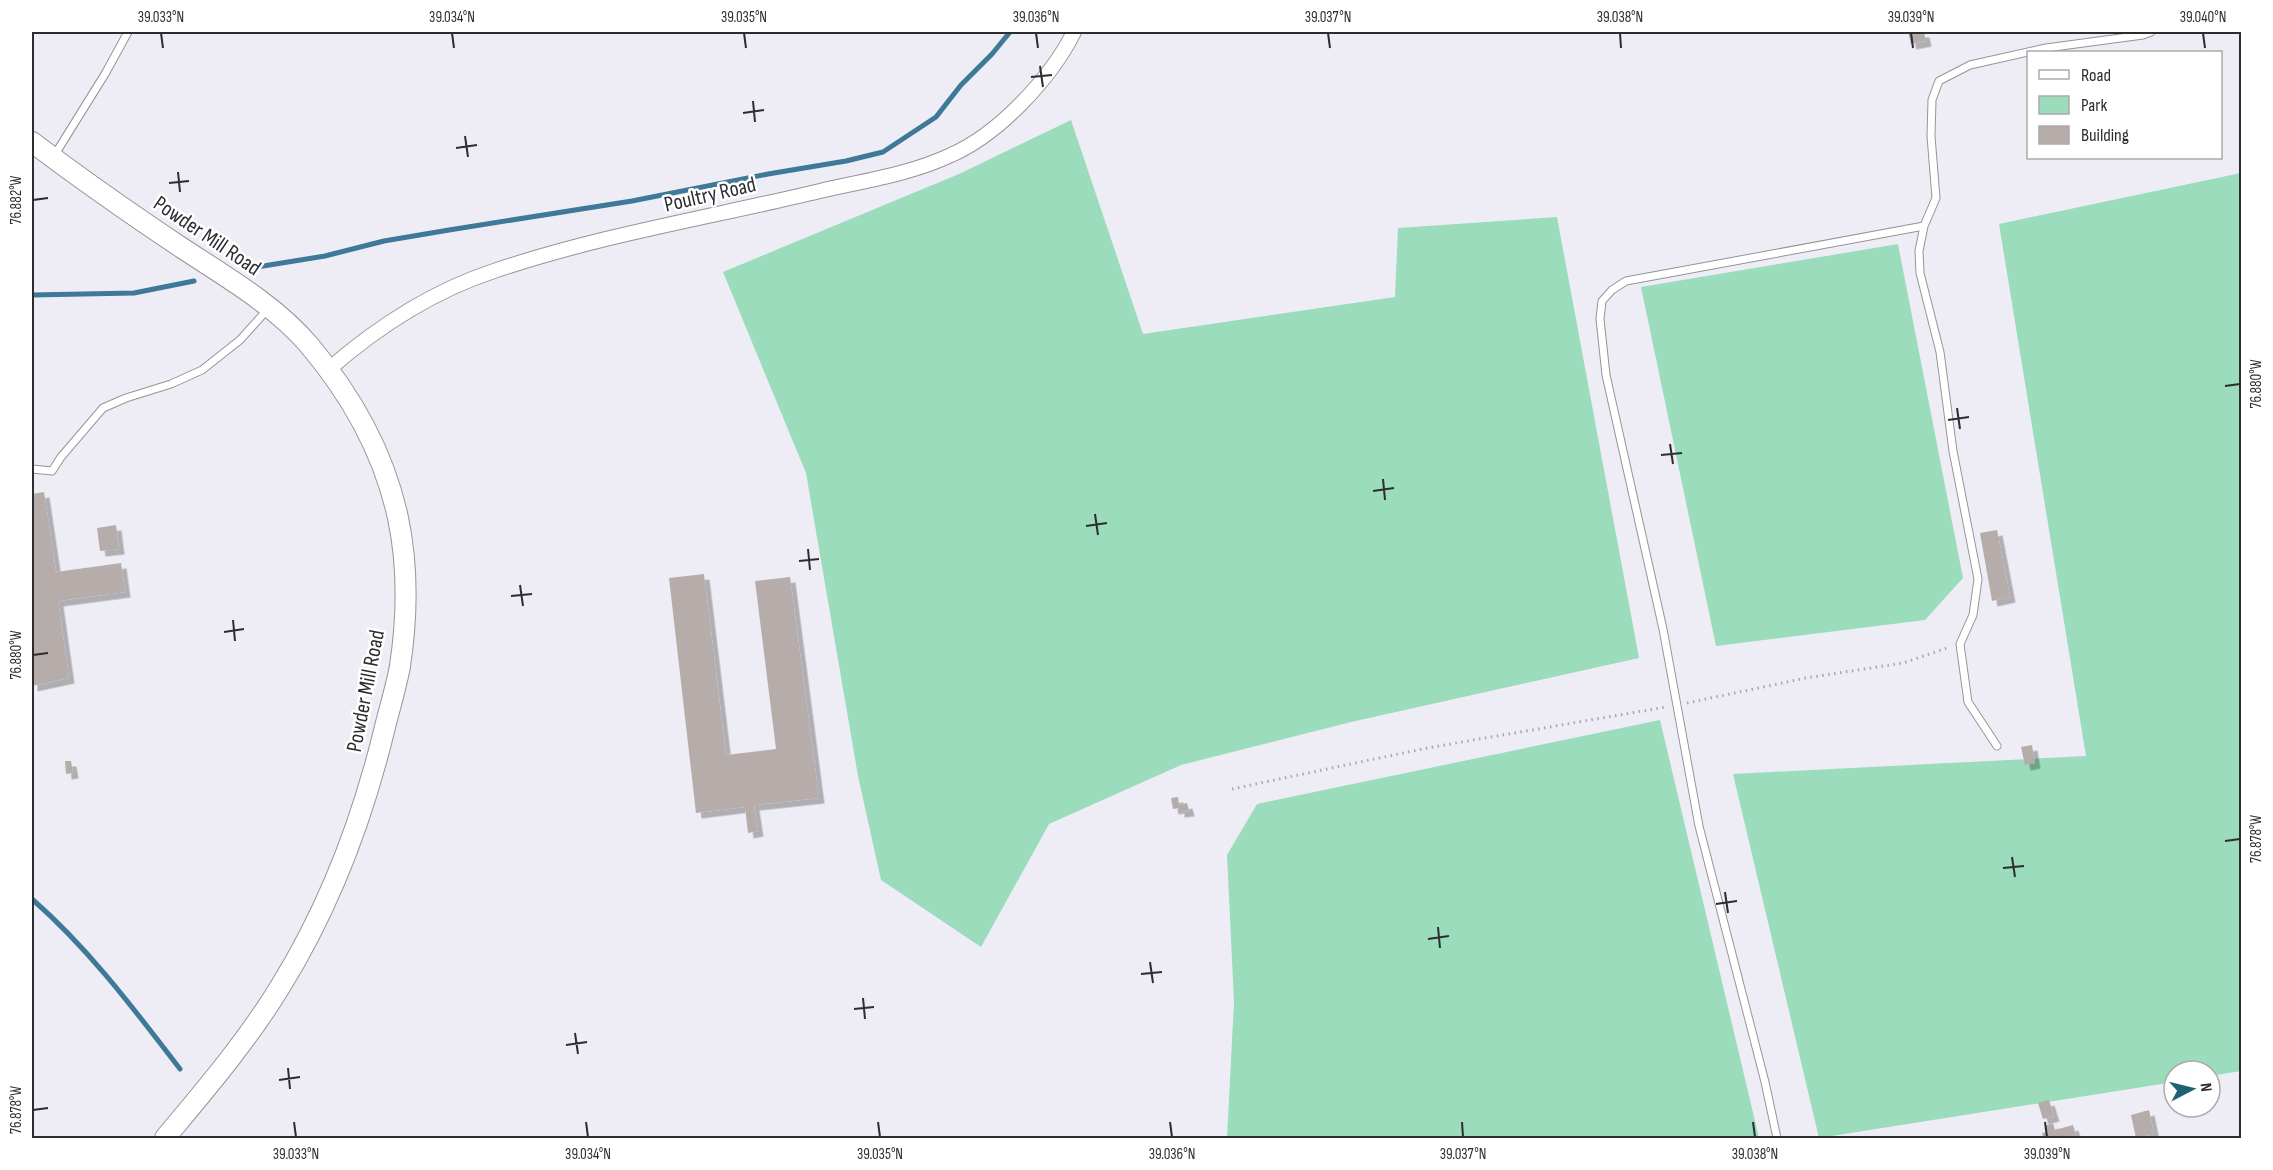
<svg xmlns="http://www.w3.org/2000/svg" width="2273" height="1170" viewBox="0 0 2273 1170" font-family="'Sofia Sans Condensed',sans-serif">
<defs>
<filter id="shadow"><feDropShadow dx="5.5" dy="5.5" stdDeviation="0" flood-color="#0004"/></filter>
</defs>
<rect width="100%" height="100%" fill="#eeedf5"/>
<path fill="#9adcbb" d="M1071,120L1143,334L1395,297L1398,228L1557,217L1639,658L1351,722L1181,765L1049,824L981,947L881,880L858,776L806,473L723,272L959,174Z
M2241,173V1071L2210,1076V1071H2174V1082L1819,1138L1733,774L2086,756L1999,224Z
M1898,244L1963,578L1925,620L1716,646L1641,287Z
M1660,720L1759,1138H1227L1234,1002L1227,855L1257,804Z"/>
<g fill="none" stroke-linecap="round" stroke-linejoin="round">
<path stroke="#3e7997" stroke-width="5" d="M257,267L325,256L384,241L449,230L632,201L768,174L846,161L883,152L936,117L961,85L992,54L1010,32
M32,295L134,293L194,281
M32,899C89,949 134,1009 180,1069"/>
</g>
<path fill="#b6adaa" filter="url(#shadow)" d="M1908,32H1924L1926,41L1911,44Z
M44,492L56,572L121,563L125,592L58,601L69,678L32,686V494Z
M116,525L119,549L100,551L97,528Z
M1997,530L2010,597L1992,601L1980,533Z
M704,574L726,755L776,749L755,581L790,577L819,798L754,805L758,831L748,833L745,807L696,813L669,578Z
M2032,745L2035,763L2025,765L2021,747Z
M65,761H71L73,773L66,774Z
M1178,797L1179,805L1187,803L1189,811L1179,812V808L1173,809L1171,798Z
M2049,1100L2054,1116L2043,1119L2038,1103Z
M2149,1110L2154,1134L2136,1138L2131,1115Z
M2053,1123L2055,1130L2073,1125L2077,1138H2043L2042,1133L2047,1132L2045,1126Z"/>
<g fill="none" stroke-linecap="round" stroke-linejoin="round">
<defs>
<path id="service" d="M54,156L105,74L128,32
M32,469L52,471L61,457L103,408L126,398L171,384L202,370L240,340L267,310
M1997,746L1968,702L1960,644L1973,615L1978,579L1953,451L1940,352L1920,273L1919,251L1924,226L1936,198L1931,136L1932,100L1939,81L1970,65L2046,48L2143,35L2151,32
M1777,1138L1765,1082L1699,826L1663,629L1606,375L1600,319L1602,301L1612,290L1626,281L1924,226"/>
<path id="minor" d="M328,370C376,328 433,291 494,271C600,235 712,217 820,191C863,181 911,174 951,155C999,134 1051,78 1074,32"/>
<path id="secondary" d="M32,142C81,179 131,214 182,248C226,277 275,305 309,345C352,396 384,453 398,518C408,565 407,619 400,666C396,688 389,710 384,731C362,821 329,908 280,987C247,1041 205,1090 165,1138"/>
</defs>
<use href="#service" stroke="#95949b" stroke-width="9"/>
<use href="#minor" stroke="#95949b" stroke-width="16"/>
<use href="#secondary" stroke="#95949b" stroke-width="22"/>
<path stroke="#a8a7ae" stroke-width="3" stroke-dasharray="1.5 4.5" stroke-linecap="butt" d="M1687,703L1806,678L1903,663L1950,647
M1232,789L1427,748L1666,707"/>
<use href="#service" stroke="#fff" stroke-width="7"/>
<use href="#minor" stroke="#fff" stroke-width="14"/>
<use href="#secondary" stroke="#fff" stroke-width="20"/>
</g>
<path fill="none" stroke="#2d2c2f" stroke-width="2" d="M161,33L163,48M452,33L454,48M744,33L746,48M1036,33L1038,48M1328,33L1330,48M1620,33L1621,48M1911,33L1913,48M2203,33L2205,48M1040,66L1043,87M1031,77L1052,75M753,101L755,122M743,113L764,110M465,136L468,157M456,148L477,145M178,172L180,192M169,183L189,181M33,200L48,198M2225,386L2240,384M1957,408L1960,429M1948,420L1969,417M1670,444L1673,464M1661,455L1682,453M1383,479L1385,500M1373,491L1394,488M1095,514L1098,535M1086,526L1107,523M808,549L810,570M799,561L819,559M520,585L523,606M511,596L532,594M233,620L235,641M224,632L244,629M33,655L48,653M2225,841L2240,839M2012,857L2015,877M2003,868L2024,866M1725,892L1728,913M1716,904L1737,901M1438,927L1440,948M1428,939L1449,936M1150,962L1153,983M1141,974L1162,972M863,998L865,1019M854,1009L874,1007M575,1033L578,1054M566,1045L587,1042M288,1068L290,1089M279,1080L300,1077M33,1110L48,1108M294,1122L296,1137M586,1122L588,1137M878,1122L880,1137M1170,1122L1172,1137M1462,1122L1463,1137M1753,1122L1755,1137M2045,1122L2047,1137"/>
<g text-anchor="middle" dominant-baseline="central" stroke-width="5" stroke-linejoin="round" paint-order="stroke">
<g font-size="22" fill="#2d2c2f" stroke="#fff">
<text transform="translate(710 195) rotate(-13)">Poultry Road</text>
<text transform="translate(207 236) rotate(34)">Powder Mill Road</text>
<text transform="translate(366 691) rotate(-79)">Powder Mill Road</text>
</g>
</g>
<rect width="2273" height="1170" fill="none" stroke="#ffffff" stroke-width="66"/>
<rect x="2027" y="51" width="195" height="108" fill="#ffffff" stroke="#ababac" stroke-width="1.5"/>
<rect x="2039" y="70" width="30" height="9" fill="#ffffff" stroke="#ababac" stroke-width="1.5"/>
<text x="2081" y="81" font-size="18" fill="#2d2c2f">Road</text>
<rect x="2039" y="96" width="30" height="18" fill="#9adcbb" stroke="#ababac" stroke-width="1.5"/>
<text x="2081" y="111" font-size="18" fill="#2d2c2f">Park</text>
<rect x="2039" y="126" width="30" height="18" fill="#b6adaa" stroke="#ababac" stroke-width="1.5"/>
<text x="2081" y="141" font-size="18" fill="#2d2c2f">Building</text>
<g transform="translate(2192 1089) rotate(83)"><circle r="28" fill="#ffffff" stroke="#ababac" stroke-width="1.5"/>
<path d="M0-4.5L10 22L0 15L-10 22Z" fill="#1f6175"/>
<text y="-9" font-size="16" font-weight="bold" text-anchor="middle" fill="#2d2c2f">N</text>
</g>
<rect x="33" y="33" width="2207" height="1104" fill="none" stroke="#2d2c2f" stroke-width="2"/>
<g font-size="15" text-anchor="middle" fill="#2d2c2f">
<text x="161" y="22">39.033°N</text>
<text x="452" y="22">39.034°N</text>
<text x="744" y="22">39.035°N</text>
<text x="1036" y="22">39.036°N</text>
<text x="1328" y="22">39.037°N</text>
<text x="1620" y="22">39.038°N</text>
<text x="1911" y="22">39.039°N</text>
<text x="2203" y="22">39.040°N</text>
<text transform="translate(16 200) rotate(-90)" y="5">76.882°W</text>
<text transform="translate(2256 384) rotate(-90)" y="5">76.880°W</text>
<text transform="translate(16 655) rotate(-90)" y="5">76.880°W</text>
<text transform="translate(2256 839) rotate(-90)" y="5">76.878°W</text>
<text transform="translate(16 1110) rotate(-90)" y="5">76.878°W</text>
<text x="296" y="1159">39.033°N</text>
<text x="588" y="1159">39.034°N</text>
<text x="880" y="1159">39.035°N</text>
<text x="1172" y="1159">39.036°N</text>
<text x="1463" y="1159">39.037°N</text>
<text x="1755" y="1159">39.038°N</text>
<text x="2047" y="1159">39.039°N</text>
</g>
</svg>
